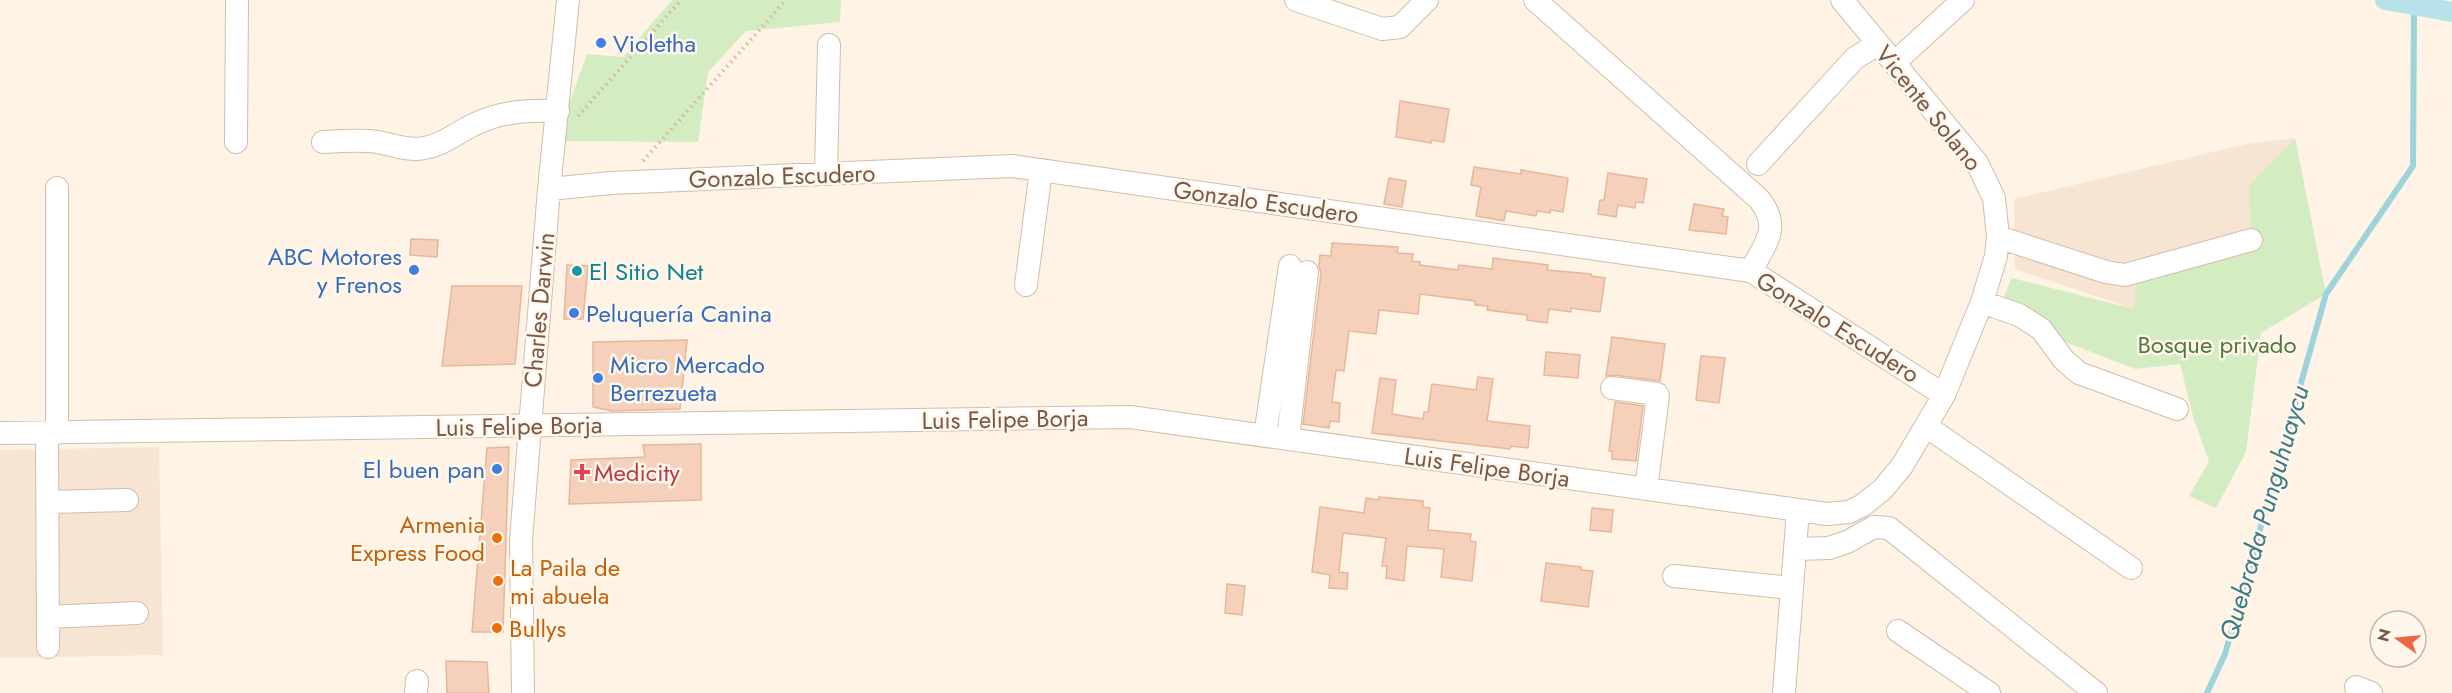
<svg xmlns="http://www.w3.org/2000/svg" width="2452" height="693" viewBox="0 0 2452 693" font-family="Jost,sans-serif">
<rect width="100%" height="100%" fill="#fef3e5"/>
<path fill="#f6e5d3" d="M2295,138L2326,294L2134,309L2015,269L2014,199L2247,144Z
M159,447L163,655L0,658V450Z"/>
<path fill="#d4ecc2" d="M672,0H841L840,22L746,31L708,72L698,142L556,141L587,54L623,57Z
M2295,138L2326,294L2261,333L2246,452L2216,508L2189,496L2209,461L2194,420L2180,364L2135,369L1996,315L2012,278L2134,309L2136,282L2251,240L2249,186Z"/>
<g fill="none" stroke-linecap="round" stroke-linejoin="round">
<path stroke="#9dd3db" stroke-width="6" d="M2207,693L2225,654L2326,294L2413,166L2414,10L2416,0"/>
<path stroke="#b8e2e9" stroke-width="20" d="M2385,0L2452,12"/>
</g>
<path fill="#f5d1bb" stroke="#e8b69a" stroke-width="1.5" d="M1400,101L1449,109L1444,142L1432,140L1431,143L1396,137Z
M1474,167L1521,174V170L1568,178L1563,212L1551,210L1550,213L1537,211L1536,216L1506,211L1504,221L1476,216L1481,187L1471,185Z
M1608,173L1647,179L1643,203L1636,202L1635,208L1618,205L1616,217L1598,214L1600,200H1604Z
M1389,178L1406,181L1402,207L1384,204Z
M1694,204L1724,209L1722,216L1728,217L1726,234L1689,230Z
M411,239L438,240L437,257L410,255Z
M1332,243L1398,247L1397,253L1413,254L1412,261L1420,262V265L1458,270L1459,265L1492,269L1493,258L1548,265L1547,270L1591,274V276L1605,278L1600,312L1571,308V312L1549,309L1547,323L1527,320V315L1487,310L1488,306L1475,305V301L1420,294L1418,314L1379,310L1376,334L1349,331L1344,371L1336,370L1332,402L1340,403L1339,422L1330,421L1329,428L1303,424L1321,273L1319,266L1320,255L1331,256Z
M567,265L588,266L583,319H564Z
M452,286H522L515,364L442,366Z
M1612,337L1665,344L1660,381L1614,375L1606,376Z
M687,340L680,409L612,411L593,407V342Z
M1546,352L1580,355L1578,378L1544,375Z
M1701,356L1725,358L1719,403L1696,400Z
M1478,377L1493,379L1487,421L1530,426L1528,448L1511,446L1510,449L1372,433L1380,378L1396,380L1392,414L1423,419L1424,412H1428L1432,384L1476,390Z
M1615,402L1643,406L1636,461L1612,459V451H1609Z
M701,444V500L569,504L571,460L645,457L643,445Z
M509,447L503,632H472L487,448Z
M1379,497L1423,501V507L1430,508L1428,530L1471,534L1470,541L1476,542L1472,581L1441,577L1444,549L1407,546L1404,581L1386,578L1387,566H1382L1386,538L1343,533L1339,572L1348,573L1347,589L1329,588L1330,575L1312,572L1320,507L1364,513L1366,498L1379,500Z
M1592,508L1613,510L1611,532L1590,530Z
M1546,563L1581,567V570L1593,571L1588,607L1541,601Z
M1227,584L1245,586L1242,615L1225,613Z
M446,661L487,662L489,693H447Z"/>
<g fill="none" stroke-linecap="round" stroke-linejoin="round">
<defs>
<path id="minor" d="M1296,0L1382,29L1400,27L1427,0
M1535,0L1759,199C1782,228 1765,243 1751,271
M1894,63L1963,0
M236,142L237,0
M323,142C338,141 354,140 369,141C387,142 406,152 424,148C443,145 456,133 473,125C501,111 529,110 558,111
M1758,164L1855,58L1878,44
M826,174L829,45
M57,188V433
M549,189L611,183L1012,166L1751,271L1944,395
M1998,237L2106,272L2125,275L2251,240
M1026,285L1041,170
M1982,302L2019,315L2041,329L2064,360L2079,373L2177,409
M1612,388L1657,394L1658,396L1646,489
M1926,426L2131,568
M0,433L1130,417L1827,514L1849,512L1863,505L1882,490L1902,466L1944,395L1982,302L1996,256L1998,237L1994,198L1977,163L1842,0
M47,433L48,647
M1265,436L1290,266
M1288,439L1307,272
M48,502L127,500
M1796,549L1829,548L1847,542L1874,527L1889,528L2096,693
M1674,576L1791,588
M48,617L137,613
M1898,631L1989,693
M2356,687L2371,693
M416,693L417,681
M523,693L521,540L549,189L568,0
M1784,693L1798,510"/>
</defs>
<use href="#minor" stroke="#d2bcac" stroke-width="24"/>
<path stroke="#dab49d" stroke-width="4" stroke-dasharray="1.5 4.5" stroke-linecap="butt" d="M578,116L681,0
M643,161L786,0"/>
<use href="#minor" stroke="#fff" stroke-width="22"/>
</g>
<g fill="#3f7fe0" stroke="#fff7ec" stroke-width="2">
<circle cx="601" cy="43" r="6"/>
<circle cx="414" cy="270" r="6"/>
<circle cx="574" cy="313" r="6"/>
<circle cx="598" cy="378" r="6"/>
<circle cx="497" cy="469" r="6"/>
</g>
<circle fill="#0f9aa8" stroke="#fff7ec" stroke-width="2" cx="577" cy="271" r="6"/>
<path fill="#e0444e" stroke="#fff7ec" stroke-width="2" d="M579 463h6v6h6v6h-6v6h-6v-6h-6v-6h6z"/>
<g fill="#e8710a" stroke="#fff7ec" stroke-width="2">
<circle cx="497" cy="538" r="6"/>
<circle cx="498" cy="581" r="6"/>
<circle cx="497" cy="628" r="6"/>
</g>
<g text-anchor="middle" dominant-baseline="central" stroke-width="5" stroke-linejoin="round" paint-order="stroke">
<g font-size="24" fill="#366cbe" stroke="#fff7ec" text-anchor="start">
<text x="613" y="43">Violetha</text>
<text x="402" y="256" text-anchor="end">ABC Motores<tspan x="402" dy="28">y Frenos</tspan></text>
<text x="586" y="313">Peluquería Canina</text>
<text x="610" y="364">Micro Mercado<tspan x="610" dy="28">Berrezueta</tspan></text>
<text x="485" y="469" text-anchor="end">El buen pan</text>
</g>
<g font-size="24" fill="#785848" stroke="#fff7ec">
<text transform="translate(1929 108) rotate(51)">Vicente Solano</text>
<text transform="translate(782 176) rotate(-2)">Gonzalo Escudero</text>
<text transform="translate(1266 202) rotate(8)">Gonzalo Escudero</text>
<text transform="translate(539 310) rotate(-85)">Charles Darwin</text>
<text transform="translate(1838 327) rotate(32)">Gonzalo Escudero</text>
<text transform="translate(1005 419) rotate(-1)">Luis Felipe Borja</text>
<text transform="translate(519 426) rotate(-1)">Luis Felipe Borja</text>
<text transform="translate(1487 467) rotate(8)">Luis Felipe Borja</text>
</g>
<g font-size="24" fill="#0d838f" stroke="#fff7ec" text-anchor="start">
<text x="589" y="271">El Sitio Net</text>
</g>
<g font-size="24" fill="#50793c" stroke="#fff7ec">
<text x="2217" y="344">Bosque privado</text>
</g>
<g font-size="24" fill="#be3a42" stroke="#fff7ec" text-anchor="start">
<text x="594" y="472">Medicity</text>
</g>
<g font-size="24" fill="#c56008" stroke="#fff7ec" text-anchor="start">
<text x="485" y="524" text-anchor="end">Armenia<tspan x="485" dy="28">Express Food</tspan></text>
<text x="510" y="567">La Paila de<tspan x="510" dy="28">mi abuela</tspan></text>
<text x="509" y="628">Bullys</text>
</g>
<g font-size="26" font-style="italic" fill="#3d7b86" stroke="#fff7ec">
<text transform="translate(2264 513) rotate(-74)">Quebrada Punguhuaycu</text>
</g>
</g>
<g transform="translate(2398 639) rotate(285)"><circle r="28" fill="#fff7ec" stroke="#c9b7aa" stroke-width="1.5"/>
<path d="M0-4.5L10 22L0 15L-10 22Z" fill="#ee6643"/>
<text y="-9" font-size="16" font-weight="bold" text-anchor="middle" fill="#785848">N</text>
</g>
</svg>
